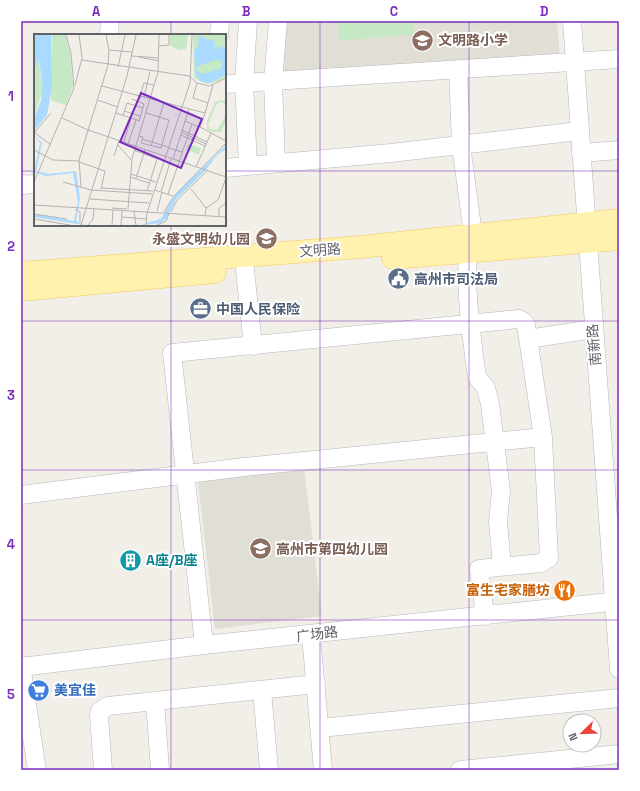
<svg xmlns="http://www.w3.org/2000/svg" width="640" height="791" viewBox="0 0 640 791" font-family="'Space Grotesk','Noto Sans SC',sans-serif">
<rect width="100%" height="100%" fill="#f1efe8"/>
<path fill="#e1ded6" d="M285,21H557L560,59L284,74Z
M304,469L322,616L215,629L198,481Z"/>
<path fill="#c5e8c5" d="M338,21H413L414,34L339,41Z"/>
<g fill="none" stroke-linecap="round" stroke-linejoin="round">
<defs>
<path id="minor" d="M248,21L244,83L248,166
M572,21L619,669
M109,35L110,21
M219,35L220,21
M458,69L461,145L473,234
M225,84L619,59
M581,153L619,150
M276,163L273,82L278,21
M225,168L391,153L579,131
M21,183L23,185L35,184
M468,252C465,291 471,331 476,370L477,377L486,388L490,404L501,491L498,522L502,566
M245,270L253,346
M528,339L593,329
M21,495L244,467L543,437
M311,635L323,770
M204,645L172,353L519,319L523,321L526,325L543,437L549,558L541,563L479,569L485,616
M21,665L37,770
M21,667L204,645L619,601
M262,690L269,770
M155,701L160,770
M320,728L619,698
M103,770L99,716L100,711L108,706L316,684
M460,770L619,754"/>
<path id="major" d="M393,258L619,239
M21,273L360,247L619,220
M21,290L215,272"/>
</defs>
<use href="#minor" stroke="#b5b8bc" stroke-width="19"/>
<use href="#major" stroke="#f2c960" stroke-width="23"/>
<use href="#minor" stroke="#fff" stroke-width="18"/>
<use href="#major" stroke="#fff2af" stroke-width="22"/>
</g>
<path fill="none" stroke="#7b2cbf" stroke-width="1" stroke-opacity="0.55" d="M171,21V35M320,21V770M469,21V770M21,171H35M225,171H619M171,225V770M21,321H619M21,470H619M21,620H619"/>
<defs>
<symbol id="school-disc" viewBox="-11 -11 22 22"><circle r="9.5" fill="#8d6e63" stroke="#fff"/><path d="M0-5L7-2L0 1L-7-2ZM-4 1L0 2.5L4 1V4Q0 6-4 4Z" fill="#fff"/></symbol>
<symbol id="civic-disc" viewBox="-11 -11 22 22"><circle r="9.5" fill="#5c6f8a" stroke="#fff"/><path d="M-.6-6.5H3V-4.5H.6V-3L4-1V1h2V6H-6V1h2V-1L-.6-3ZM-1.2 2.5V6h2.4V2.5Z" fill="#fff"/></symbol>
<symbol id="office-disc" viewBox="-11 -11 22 22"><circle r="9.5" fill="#5c6f8a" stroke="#fff"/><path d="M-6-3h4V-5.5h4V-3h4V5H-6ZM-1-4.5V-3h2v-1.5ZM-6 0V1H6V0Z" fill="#fff"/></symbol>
<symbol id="building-disc" viewBox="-11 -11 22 22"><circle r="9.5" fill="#0f9aa8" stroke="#fff"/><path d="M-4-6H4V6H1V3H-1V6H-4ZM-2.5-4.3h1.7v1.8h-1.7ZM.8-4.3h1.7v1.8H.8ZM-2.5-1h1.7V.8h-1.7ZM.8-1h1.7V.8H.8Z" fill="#fff"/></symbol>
<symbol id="restaurant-disc" viewBox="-11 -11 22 22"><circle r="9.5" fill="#e8710a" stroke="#fff"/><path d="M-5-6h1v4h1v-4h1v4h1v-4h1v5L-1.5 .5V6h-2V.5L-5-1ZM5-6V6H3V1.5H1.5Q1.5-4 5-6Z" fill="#fff"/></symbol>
<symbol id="supermarket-disc" viewBox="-11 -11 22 22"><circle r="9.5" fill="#3f7fe0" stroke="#fff"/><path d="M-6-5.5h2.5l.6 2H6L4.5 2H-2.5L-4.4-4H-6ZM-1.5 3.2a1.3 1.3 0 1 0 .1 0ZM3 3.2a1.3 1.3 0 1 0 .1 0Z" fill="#fff"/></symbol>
</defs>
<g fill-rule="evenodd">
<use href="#school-disc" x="410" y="28" width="25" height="25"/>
<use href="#school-disc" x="254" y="226" width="25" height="25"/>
<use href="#civic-disc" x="386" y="266" width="25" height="25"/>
<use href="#office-disc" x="188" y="296" width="25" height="25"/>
<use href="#school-disc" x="248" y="536" width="25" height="25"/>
<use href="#building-disc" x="118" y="548" width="25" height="25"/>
<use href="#restaurant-disc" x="552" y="578" width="25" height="25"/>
<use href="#supermarket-disc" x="26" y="678" width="25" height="25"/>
</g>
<g text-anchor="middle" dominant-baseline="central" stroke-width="4" stroke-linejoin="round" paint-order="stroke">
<g font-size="14" font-weight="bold" fill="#785e54" stroke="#fff" text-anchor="start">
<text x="438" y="40">文明路小学</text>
<text x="250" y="239" text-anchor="end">永盛文明幼儿园</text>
<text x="276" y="549">高州市第四幼儿园</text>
</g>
<g font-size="14" fill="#5f6368" stroke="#fff">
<text transform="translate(320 250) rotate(-4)">文明路</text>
<text transform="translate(594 345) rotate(-95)">南新路</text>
<text transform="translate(317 634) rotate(-7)">广场路</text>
</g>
<g font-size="14" font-weight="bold" fill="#4e5e75" stroke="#fff" text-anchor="start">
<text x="414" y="279">高州市司法局</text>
<text x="216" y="309">中国人民保险</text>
</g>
<g font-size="14" font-weight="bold" fill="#0d838f" stroke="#fff" text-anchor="start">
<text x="146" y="560">A座/B座</text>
</g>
<g font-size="14" font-weight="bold" fill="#c56008" stroke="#fff" text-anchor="end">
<text x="550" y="590">富生宅家膳坊</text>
</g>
<g font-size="14" font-weight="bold" fill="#366cbe" stroke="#fff" text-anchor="start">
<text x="54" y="690">美宜佳</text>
</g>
</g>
<g transform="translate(34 34)">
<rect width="192" height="192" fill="#f1efe8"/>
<path d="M136,1H154L152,15L145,16L138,13L136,10ZM187,66L192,67V70L186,68L182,71L174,91L176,95L183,96L192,81V86L187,98H178L173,95V87L181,68ZM154,110L167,114L165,120L152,116Z" fill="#c5e8c5"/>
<path d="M5,25L8,58L0,84V36Z" fill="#c5e8c5"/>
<path d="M18,1H31L36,19L39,52L32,71L17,66ZM159,1H192V42L187,46L173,50L160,44Z" fill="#c5e8c5"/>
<path d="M0,1H17L18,53L13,81L0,97V84L7,67L8,48L5,26L0,36ZM165,2L181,8L180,16L187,12L192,15V40L176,49L166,47L162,41L160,17L164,13ZM184,25L189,29L186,35L168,40L163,37L162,33ZM0,101L8,109L2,137L15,140L42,137L46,164L42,187L50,191L0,183V180L40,187L44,168L39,139L12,142L0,138L6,109ZM192,111V115L183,121L171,137L142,165L133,184L126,189L106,191L127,185L141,161Z" fill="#aadaff" fill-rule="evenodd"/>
<path fill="none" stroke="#b3b3b1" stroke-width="1" d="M125,12L135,11V1M75,16L98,18M98,22L125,24M105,23L125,27M48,26L155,42L163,49L175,52L192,44M84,33L91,1M163,49L159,64L174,69M41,51L48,24L45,1M68,52L171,79L166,93L192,107M106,62L110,49L120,51M110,63L116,37M98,65L110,70L105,87M63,66L84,73M90,77L106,82M82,79L106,87M171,79L179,51M89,81L93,69L109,74M28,84L54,96L192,143M151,87L165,93M148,96L173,108M147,98L172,110M0,99L17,79M1,99L17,111M147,101L171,112M105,102L109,103L107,109L127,114L135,86L112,79M108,105L134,113M90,108L97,84M94,110L102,86M84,111L98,127M117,112L130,68M135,114L148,118M0,116L19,126L45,127M100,116L123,125L113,157M80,122L85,107M139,125L155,75M45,128L71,137L67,155M162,133L177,99M97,140L122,148M96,143L115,149M102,144L111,116M0,148L40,54L37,19L32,1M29,148L57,156L118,160M47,153L45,126L74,31L75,17L72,1M67,154L119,157M157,155L172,174M121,156L139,162M127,158L137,125M134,160L158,90M56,165L115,169M0,171L192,183M78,174L93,175M41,175L46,178V188M94,175L98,125L124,38L125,1M100,177L102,191M123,177L128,158M130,178L140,162L192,109M137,178L143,166L173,137M113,179L156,49L158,1M0,180L33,185M171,181L172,174L184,166L192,144M185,182V174L192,169M88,183L112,185M0,185L36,191M47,191L93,42L102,1M54,191L59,185L60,175M78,191L79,176M87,191L88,177M112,191L113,179M123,191L132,187L135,180"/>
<path fill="#7b2cbf" fill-opacity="0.15" stroke="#7b2cbf" stroke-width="2" d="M107,59L168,85L147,134L86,108Z"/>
<rect width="192" height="192" fill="none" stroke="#5f6368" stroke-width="2"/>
</g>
<rect width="640" height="791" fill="none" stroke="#ffffff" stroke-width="44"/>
<g transform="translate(582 733) rotate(247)"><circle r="19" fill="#ffffff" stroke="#bfc1c3"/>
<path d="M0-3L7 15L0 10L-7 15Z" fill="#ea4335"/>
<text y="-6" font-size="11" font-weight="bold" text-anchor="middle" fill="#5f6368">N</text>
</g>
<rect x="22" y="22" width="596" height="747" fill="none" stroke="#7b2cbf" stroke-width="1.5"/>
<g font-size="13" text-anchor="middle" font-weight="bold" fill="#7b2cbf">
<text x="96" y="16">A</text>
<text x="246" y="16">B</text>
<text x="394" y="16">C</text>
<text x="544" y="16">D</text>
<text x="11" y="101">1</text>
<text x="11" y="251">2</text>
<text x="11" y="400">3</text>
<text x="11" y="549">4</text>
<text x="11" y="699">5</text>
</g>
</svg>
